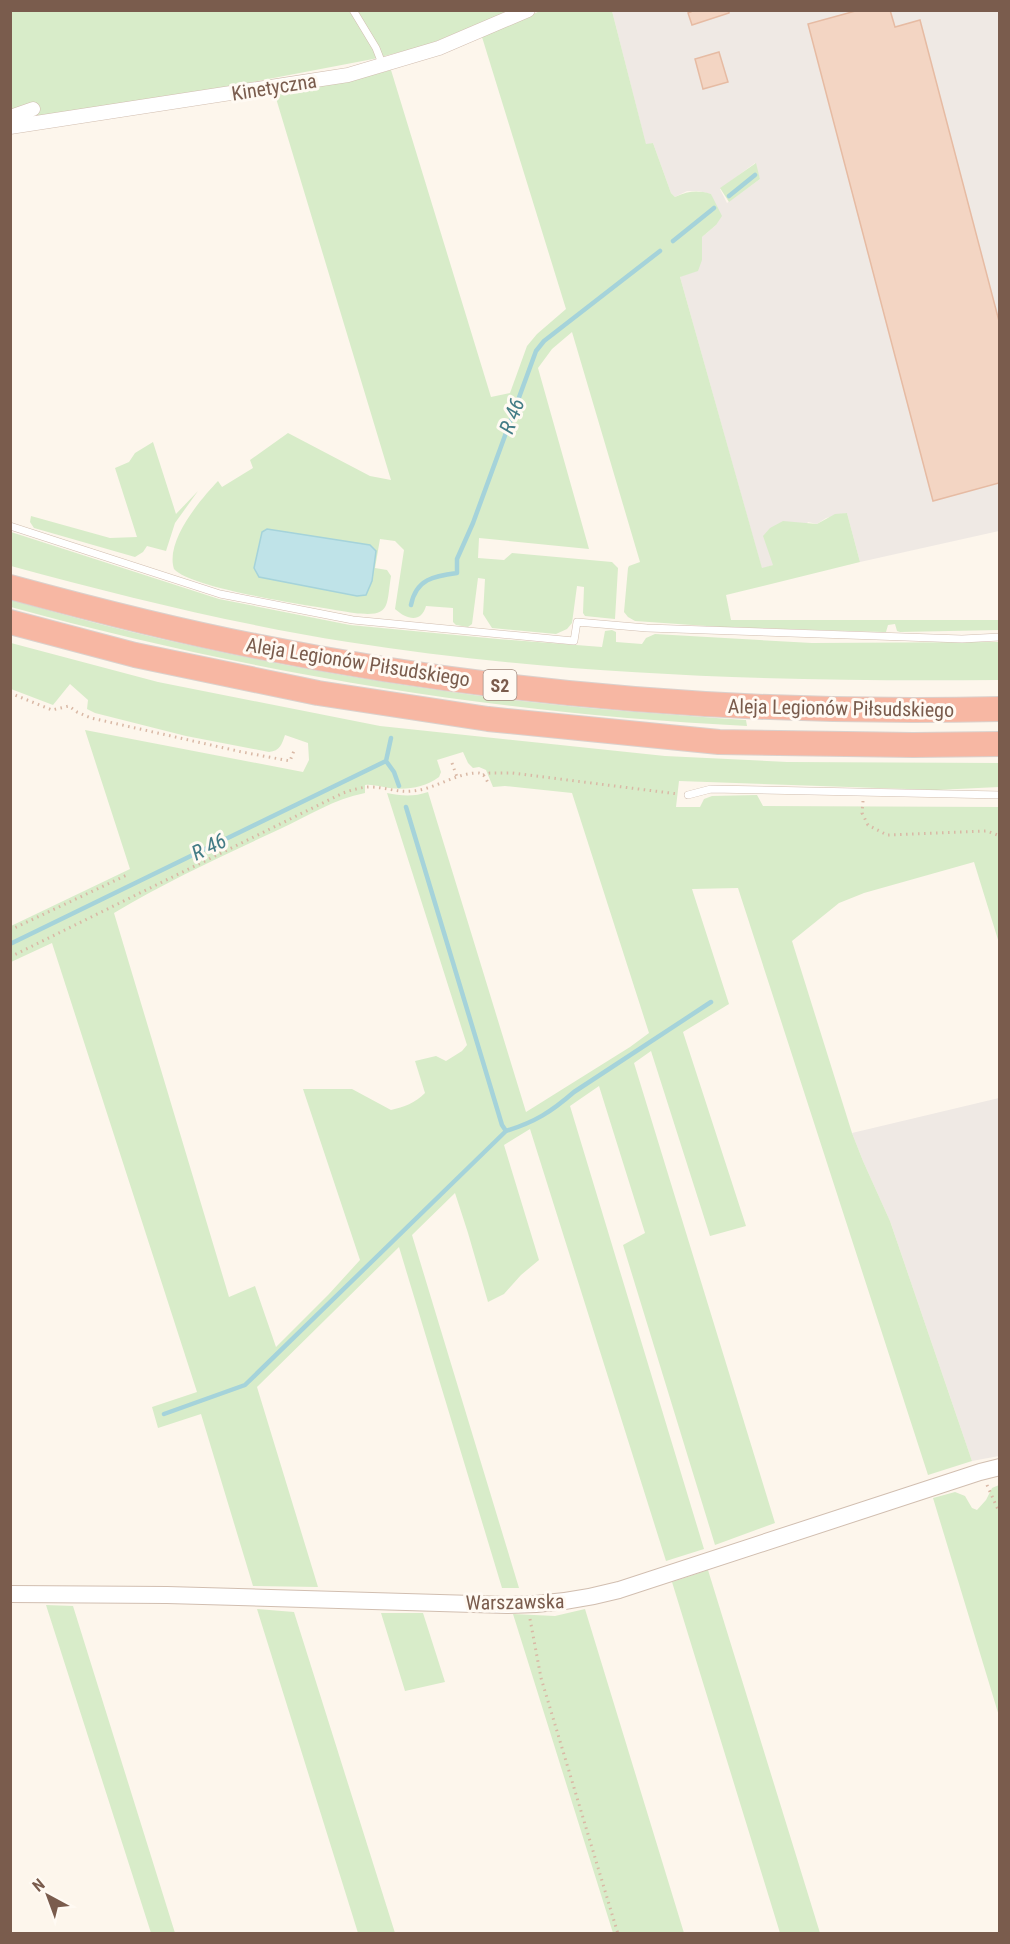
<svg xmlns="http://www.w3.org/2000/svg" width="1010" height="1944" viewBox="0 0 1010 1944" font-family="'Roboto Condensed',sans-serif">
<rect width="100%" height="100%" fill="#fdf6ec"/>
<path fill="#efe9e4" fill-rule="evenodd" d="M612,11H999V531L860,562L847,513L826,518L817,524L808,522L773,565L762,569L680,277L702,260V237L716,225L713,200L711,194L698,191H687L675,197L671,193L653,143L646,145ZM755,163L760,179L727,203L720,189Z
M999,1098V1456L972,1461L890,1221L863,1161L852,1133Z"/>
<path fill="#d8ecc9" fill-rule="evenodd" d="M10,11H509L427,45L373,59L143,103L11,121Z
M540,11H612L646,144L653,143L671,193L675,197C689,191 697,190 711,194L722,216L716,225L702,237V260L698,271L680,277L762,568L773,565L763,536L770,528L783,521L817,524L835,514L847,513L860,562L726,595L731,620H999V630L900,632L897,631L895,624L888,625L886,632H883L721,627L635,621L628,617L624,612L628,568L629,566L640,562L572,332L552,349L538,368L589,549L479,538L478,558L504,560L512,553L612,562L618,568L615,619L585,616L583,613L584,587L577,586L572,623L567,629L556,634L492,628L483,614L485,579L478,578L472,624L468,627L456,625L453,622V608L426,606C421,624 406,619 395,609L404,550L395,541L380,539L375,568L387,570L391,576C386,608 391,617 354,613C321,607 193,590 174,569C165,541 200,500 218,481L222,487L253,468L250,460L288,433L370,476L391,480L275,95L357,79L391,70L491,397L510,393L527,346L537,334L566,309L482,37Z
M756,163L760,179L729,202L720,188Z
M153,442L176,514L198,491L175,523L166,551L147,546L143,552L135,557L34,528L30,522L31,516L110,538L137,537L115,468L129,462L135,453Z
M11,532L219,599L350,625L498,639L602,647L605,631L612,630L616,632V642L642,644L646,638L655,634L812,643L999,642V680C783,682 563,676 348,642C234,624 122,596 11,566Z
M11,600C167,645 327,676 488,697C573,708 660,714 746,720L747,726C498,714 251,673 11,607Z
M11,643L158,682L380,726L665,756L787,762L999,763V787L936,790L679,781L676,807H700L704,799L712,796L757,795L763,806L999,807V943L974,862L864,893L839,903L792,941L852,1133L863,1161L890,1221L972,1461L928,1475L738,888L692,889L729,1004L683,1032L746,1226L710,1236L651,1051L634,1063L775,1523L715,1545L623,1245L645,1233L599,1086L570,1106L704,1549L666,1561L530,1129L504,1145L539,1260L521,1275L504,1294L488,1302L468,1233L455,1193L412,1235L519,1588H502L399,1247L257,1387L318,1587L253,1586L201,1414L158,1428L152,1407L197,1392L52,943L11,962V926L130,869L85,730L303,772L309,760L308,743L285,735C282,744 280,751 269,752L186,736L95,713L87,709L88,700L70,684L53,705L11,689ZM463,752L468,763L473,768L479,767L486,770L493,787L505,786L572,793L649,1033L630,1047L526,1112L428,792C414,797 401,796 387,793L467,1045L462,1051L446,1061L436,1056L415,1061L425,1093C415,1103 404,1107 391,1110L352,1089H303L360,1260L329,1294L276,1347L255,1286L229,1297L114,913C167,881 224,855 280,829C308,816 334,799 365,793V785C373,784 381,787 389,788C407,790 424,788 439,777L441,772L437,760Z
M999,1485V1716L933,1498L955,1492L965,1496L972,1508L977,1510L986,1500L992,1488Z
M708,1570L820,1933H780L672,1582Z
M46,1605L73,1606L175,1933H151Z
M257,1609L294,1612L395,1933H358Z
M585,1609L684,1933H613L513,1614L555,1616Z
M381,1613H423L445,1682L405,1691Z"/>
<path fill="#bfe3e8" stroke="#a5d3da" stroke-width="1.5" d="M267,529L370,545L376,551L372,581L366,595L357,596L259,577L254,568L262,532Z"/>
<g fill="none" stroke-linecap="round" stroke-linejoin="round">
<path stroke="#a5d3da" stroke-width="4.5" d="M729,196L755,175
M673,241L714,208
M411,605C416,579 434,576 457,573V559L473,523L536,351L544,341L660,251
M386,761L394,772L399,786
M386,761L391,738
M10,944L386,761
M506,1131C535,1122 551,1112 574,1092L711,1002
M164,1414L245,1385L506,1131L502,1125L406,807"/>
</g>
<path fill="#f3d5c3" stroke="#e6bba3" stroke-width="1.5" d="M695,10H729V13L692,25L688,13Z
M859,10H890L895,27L920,20L999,321V483L933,501L808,24Z
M719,52L728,82L703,89L695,59Z"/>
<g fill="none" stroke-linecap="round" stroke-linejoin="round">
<defs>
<path id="service" d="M353,10L376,48L383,66
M10,526L220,594L353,620L574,641L577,622L647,628L962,639L1000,637
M688,795L711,789L1000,795"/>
<path id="minor" d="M10,117L33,109
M10,127L348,75L439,48L528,10"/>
<path id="tertiary" d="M10,1594L167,1595L507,1605C546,1605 582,1600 619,1590L980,1472L1000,1467"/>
<path id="motorway" d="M10,587C91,609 173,630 255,646C499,695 750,715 1000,709
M10,622L135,655L318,693L488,719L719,742L913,745L1000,744"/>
</defs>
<use href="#service" stroke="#d1beb0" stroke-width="8"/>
<use href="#minor" stroke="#d1beb0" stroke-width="15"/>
<use href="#tertiary" stroke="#d1beb0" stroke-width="18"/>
<use href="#motorway" stroke="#dad1cd" stroke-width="26"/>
<path stroke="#d9b8a5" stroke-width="3" stroke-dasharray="1.5 4.5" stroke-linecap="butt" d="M10,693L52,710L69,706L77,712L91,718L242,752L290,761L295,748
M452,763L457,777
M483,775L490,773H512L678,794
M863,801L862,813L868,825L887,835L987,831L1000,836
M10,930L129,874
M10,957L343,793C352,790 361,787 370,787C385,787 398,793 413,791C435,789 454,774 476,773C484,772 486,779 489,785
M987,1485L1000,1514
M530,1619L541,1678L618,1934"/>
<use href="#service" stroke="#fff" stroke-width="7"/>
<use href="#minor" stroke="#fff" stroke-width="14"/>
<use href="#tertiary" stroke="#fff" stroke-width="16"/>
<use href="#motorway" stroke="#f7b7a3" stroke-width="24"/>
</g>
<g text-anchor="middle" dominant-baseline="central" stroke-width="6" stroke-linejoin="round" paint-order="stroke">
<rect fill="#fffaf3" stroke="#a28b7f" stroke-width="1.5" x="483.5" y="670" width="33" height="30" rx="4.5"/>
<g font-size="18" font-weight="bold" fill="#7a5c4d">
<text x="500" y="685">S2</text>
</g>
<g font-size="20" fill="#7a5c4d" stroke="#fffaf3">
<text transform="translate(274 87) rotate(-9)">Kinetyczna</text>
<text transform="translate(358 662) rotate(9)">Aleja Legionów Piłsudskiego</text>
<text transform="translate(841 708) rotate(1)">Aleja Legionów Piłsudskiego</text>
<text transform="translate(515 1602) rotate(-1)">Warszawska</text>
</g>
<g font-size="21" font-style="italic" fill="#437c86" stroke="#fffaf3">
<text transform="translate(512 416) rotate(-69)">R 46</text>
<text transform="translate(209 847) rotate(-26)">R 46</text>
</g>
</g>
<rect width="1010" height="1944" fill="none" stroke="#7a5c4d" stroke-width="24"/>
<g transform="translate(48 1896) rotate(319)" stroke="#fffaf3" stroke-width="4.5" paint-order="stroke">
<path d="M0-4.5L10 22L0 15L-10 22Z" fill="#7a5c4d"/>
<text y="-9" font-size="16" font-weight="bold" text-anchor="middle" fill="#7a5c4d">N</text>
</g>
</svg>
